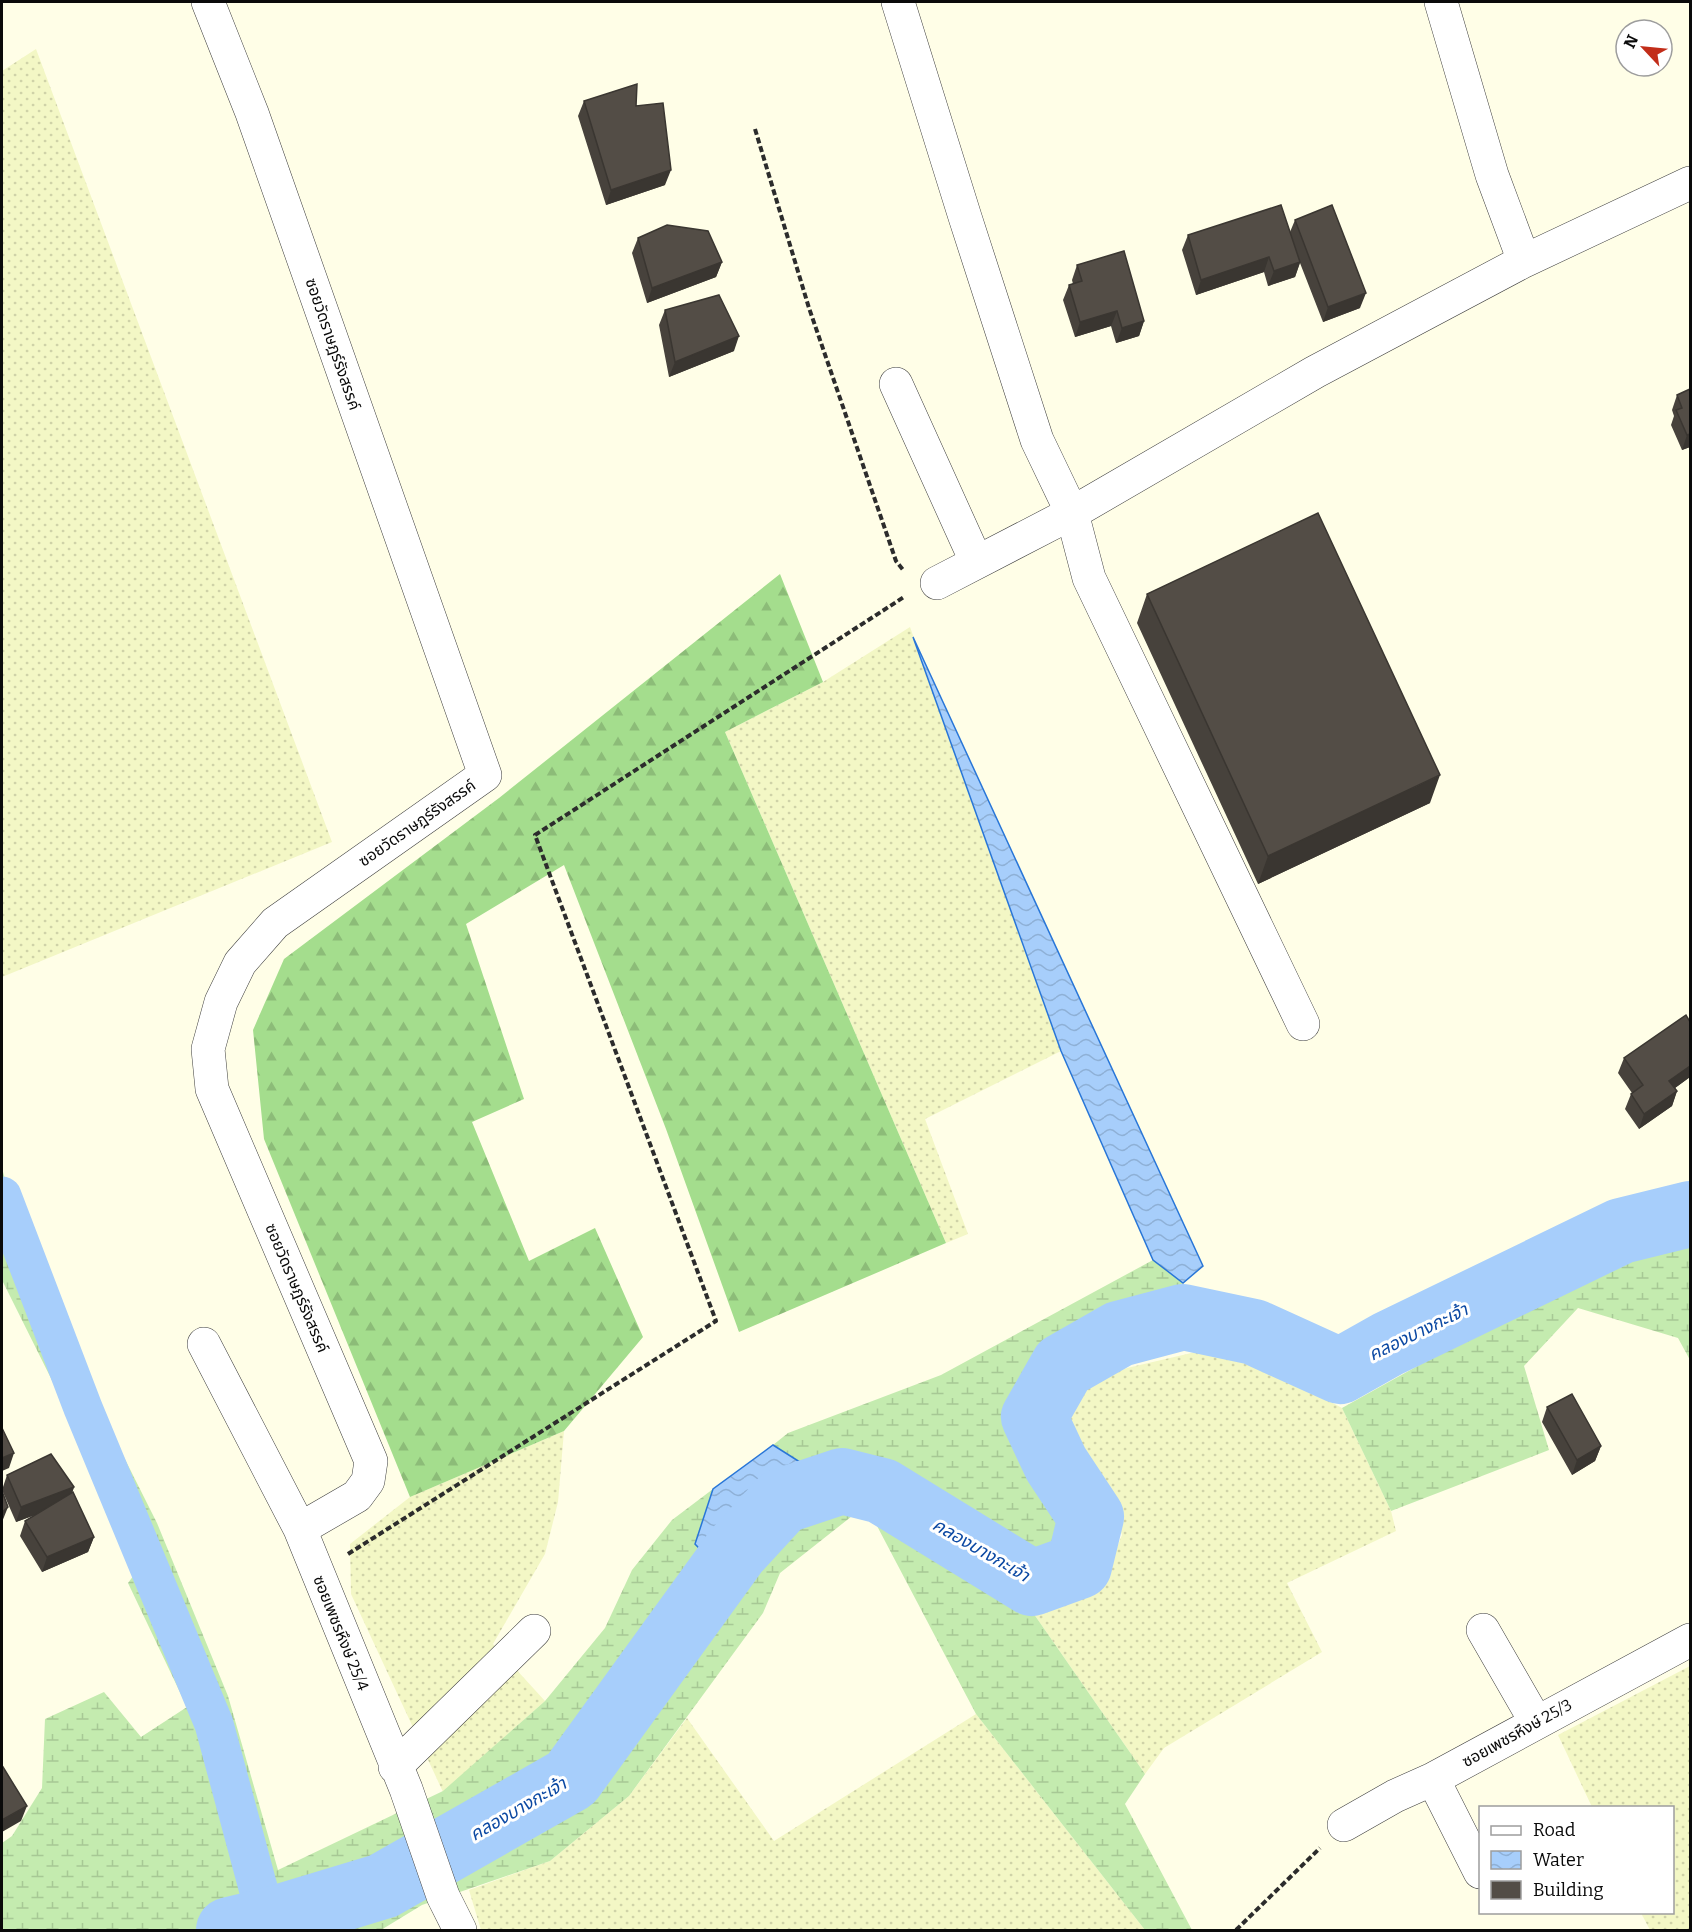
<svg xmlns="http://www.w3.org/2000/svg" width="1692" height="1932" viewBox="0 0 1692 1932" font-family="Bitter,'Noto Sans Thai',serif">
<defs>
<pattern id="farmland-dots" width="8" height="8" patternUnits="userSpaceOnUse" patternTransform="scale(1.5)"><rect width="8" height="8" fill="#f3f7c5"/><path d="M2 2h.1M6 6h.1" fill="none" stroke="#cfd2a8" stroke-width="1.8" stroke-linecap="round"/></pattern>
<pattern id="forest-firs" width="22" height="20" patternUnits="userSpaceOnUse" patternTransform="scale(1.5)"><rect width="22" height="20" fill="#a4dd8d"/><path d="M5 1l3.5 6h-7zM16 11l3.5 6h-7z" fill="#8cbc78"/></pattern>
<pattern id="wetland-marsh" width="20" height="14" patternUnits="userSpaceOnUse" patternTransform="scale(1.5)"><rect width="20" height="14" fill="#c4ebaf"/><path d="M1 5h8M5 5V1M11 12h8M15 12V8" fill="none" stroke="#a7c895"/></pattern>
<pattern id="water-waves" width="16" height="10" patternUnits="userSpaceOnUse" patternTransform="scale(1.5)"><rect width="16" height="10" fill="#a7cefb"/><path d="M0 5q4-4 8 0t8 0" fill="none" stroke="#8eb0d6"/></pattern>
</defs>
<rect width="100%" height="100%" fill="#fffee7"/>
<path fill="url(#farmland-dots)" d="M36,49L332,842L2,977V71Z
M910,627L1061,1051L925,1119L968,1234L946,1243L725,732L823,682Z
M1217,1347L1251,1359L1342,1408L1391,1511L1396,1531L1287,1583L1322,1652L1164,1748L1145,1774L1029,1607L1105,1577L1122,1535L1103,1480L1067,1429L1066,1407L1086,1382L1127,1368Z
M564,1431L558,1502L545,1554L493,1644L545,1701L443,1792L351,1594L350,1544L410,1497Z
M1690,1666V1930H1650L1641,1913L1672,1912V1808L1592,1807L1558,1735Z
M976,1714L1145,1930H481L469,1890L550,1861L629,1796L687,1718L774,1841Z"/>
<path fill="url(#forest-firs)" d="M780,574L823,682L725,732L946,1243L739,1332L666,1129L564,865L466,924L524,1099L472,1122L529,1261L595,1228L643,1337L564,1431L410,1497L264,1139L253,1030L284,959L499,798Z"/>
<path fill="url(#wetland-marsh)" d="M2,1168L29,1268L157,1523L228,1696L278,1870L443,1791L545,1701L605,1628L632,1570L672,1520L713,1489L695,1544L733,1581L770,1533L840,1489L773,1445L788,1433L941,1375L1153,1260L1183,1283L1031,1382L1009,1416L1062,1508L1067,1542L1028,1563L1029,1607L1145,1774L1125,1804L1192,1930H1145L976,1714L866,1505L780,1573L763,1613L629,1796L550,1861L422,1905L381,1930H2V1843L12,1836L42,1788L45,1719L104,1692L141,1737L187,1707L128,1583L143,1563L2,1280Z
M1690,1247V1360L1678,1338L1578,1308L1524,1366L1549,1450L1391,1511L1342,1408L1547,1294L1640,1256Z"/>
<path fill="url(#water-waves)" stroke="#2976d7" stroke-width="1.5" d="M913,637L1203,1266L1183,1283L1153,1260L1061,1051Z
M773,1445L841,1488L770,1533L732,1582L695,1544L713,1489Z"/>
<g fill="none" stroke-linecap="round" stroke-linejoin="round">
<path stroke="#a7cefb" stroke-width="39" d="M2,1196L83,1408L214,1724L267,1921"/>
<path stroke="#a7cefb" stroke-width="66" d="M229,1930L267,1921L383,1886L571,1779L736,1551L782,1501L842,1481L882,1491L1032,1583L1079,1566L1091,1517L1056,1464L1034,1417L1063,1366L1119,1334L1183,1317L1254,1332L1340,1371L1388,1344L1621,1231L1690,1214"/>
<defs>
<path id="minor" d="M208,2L252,113L485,775L275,923L240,963L221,1002L208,1049L212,1089L371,1461L368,1481L357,1496L300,1529
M898,2L965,217L1037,440L1072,513L1089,578L1303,1024
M1441,2L1492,175L1524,261
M896,384L976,561
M937,583L1072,513L1315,372L1524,261L1690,183
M204,1344L300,1529L406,1789L443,1896L460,1930
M1483,1630L1536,1722
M395,1767L534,1631
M1433,1779L1480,1872
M1344,1825L1395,1796L1433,1779L1690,1640"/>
</defs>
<use href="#minor" stroke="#3d3d3d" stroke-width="34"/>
<path stroke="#2c2c2c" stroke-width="4" stroke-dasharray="6 3" stroke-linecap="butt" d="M755,129L809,308L896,561L904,571
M348,1554L716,1321L535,835L904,597
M1236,1930L1320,1848"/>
<use href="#minor" stroke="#fff" stroke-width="33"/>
</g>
<path fill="#47423c" d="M584,101L636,106L665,185L606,205L578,116Z
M1295,220L1360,308L1323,322L1300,263L1295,277L1268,286L1264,272L1196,295L1182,250L1188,235L1290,232Z
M638,238L722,262L716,277L647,303L632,253Z
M1077,265L1144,321L1139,336L1116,343L1111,326L1075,337L1063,300L1069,285L1073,284L1072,280Z
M665,310L734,351L669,377L659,325Z
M1690,389V447L1682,450L1671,425L1674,416L1672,410L1677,395Z
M1147,594L1430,803L1258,884L1137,623Z
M1690,1022V1077L1675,1088L1677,1091L1672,1106L1639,1129L1625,1109L1631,1094L1632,1093L1618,1073L1624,1058Z
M1547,1407L1601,1446L1595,1461L1572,1475L1542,1422Z
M7,1475L74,1487L72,1493L94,1537L88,1552L42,1572L20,1536L25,1521L38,1514L16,1522L2,1490Z"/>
<path fill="#3a3631" d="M671,170L665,185L606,205L611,190Z
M1269,257L1264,272L1196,295L1201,280Z
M722,262L716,277L647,303L652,288Z
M1300,262L1295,277L1268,286L1274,271Z
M1366,293L1360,308L1323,322L1328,307Z
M1117,311L1111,326L1075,337L1080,322Z
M1144,321L1139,336L1116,343L1122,328Z
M739,336L734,351L669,377L675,362Z
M1690,434V447L1682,450L1687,435Z
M1440,775L1430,803L1258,884L1268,856Z
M1690,1066V1077L1664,1096L1669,1081Z
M1677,1091L1672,1106L1639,1129L1644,1114Z
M1601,1446L1595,1461L1572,1475L1577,1460Z
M14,1453L9,1468L2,1471V1458Z
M74,1487L69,1502L16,1522L21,1507Z
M8,1507L2,1522V1523V1512Z
M94,1537L88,1552L42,1572L47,1557Z
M27,1806L21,1821L2,1832V1820Z"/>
<path fill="#534d46" stroke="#3a3631" stroke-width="1.5" d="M637,84L636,106L663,103L671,170L611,190L584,101Z
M1281,205L1300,262L1274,271L1269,257L1201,280L1188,235Z
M1332,205L1366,293L1328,307L1295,220Z
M667,225L708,231L722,262L652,288L638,238Z
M1124,251L1144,321L1122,328L1117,311L1080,322L1069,285L1082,281L1077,265Z
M719,295L739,336L675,362L665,310Z
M1690,389V434L1687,435L1676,410L1682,408L1677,395Z
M1318,513L1440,775L1268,856L1147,594Z
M1686,1015L1690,1022V1066L1669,1081L1677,1091L1644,1114L1631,1094L1643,1085L1624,1058Z
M1572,1394L1601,1446L1577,1460L1547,1407Z
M2,1428L14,1453L2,1458Z
M51,1454L74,1487L21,1507L7,1475Z
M2,1491L8,1507L2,1512Z
M73,1492L94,1537L47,1557L25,1521Z
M3,1767L27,1806L2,1820V1768Z"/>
<g text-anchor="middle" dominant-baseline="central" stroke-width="6" stroke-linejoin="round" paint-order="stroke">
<g font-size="16" fill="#0a0a0a" stroke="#fff">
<text transform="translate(333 344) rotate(71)">ซอยวัดราษฎร์รังสรรค์</text>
<text transform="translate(417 823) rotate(-35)">ซอยวัดราษฎร์รังสรรค์</text>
<text transform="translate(297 1288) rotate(67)">ซอยวัดราษฎร์รังสรรค์</text>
<text transform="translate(341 1633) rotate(68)">ซอยเพชรหึงษ์ 25/4</text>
<text transform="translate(1517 1733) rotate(-29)">ซอยเพชรหึงษ์ 25/3</text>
</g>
<g font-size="18" font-style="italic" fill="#0c49a3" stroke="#fff">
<text transform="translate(1418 1332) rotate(-26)">คลองบางกะเจ้า</text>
<text transform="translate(981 1550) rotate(30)">คลองบางกะเจ้า</text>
<text transform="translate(518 1809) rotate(-30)">คลองบางกะเจ้า</text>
</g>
</g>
<rect width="1692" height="1932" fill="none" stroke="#0a0a0a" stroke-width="6"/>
<rect x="1479" y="1806" width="195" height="108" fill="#ffffff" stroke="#9d9d9d" stroke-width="1.5"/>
<rect x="1491" y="1826" width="30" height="9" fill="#ffffff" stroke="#9d9d9d" stroke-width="1.5"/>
<text x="1533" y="1836" font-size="18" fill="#0a0a0a">Road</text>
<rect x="1491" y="1851" width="30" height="18" fill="url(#water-waves)" stroke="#9d9d9d" stroke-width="1.5"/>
<text x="1533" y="1866" font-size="18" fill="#0a0a0a">Water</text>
<rect x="1491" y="1881" width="30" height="18" fill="#534d46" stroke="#9d9d9d" stroke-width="1.5"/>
<text x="1533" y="1896" font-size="18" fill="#0a0a0a">Building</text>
<g transform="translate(1644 48) rotate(296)"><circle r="28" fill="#ffffff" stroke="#9d9d9d" stroke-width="1.5"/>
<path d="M0-4.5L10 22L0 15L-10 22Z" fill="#c22d19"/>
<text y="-9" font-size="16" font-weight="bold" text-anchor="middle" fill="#0a0a0a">N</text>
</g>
</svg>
